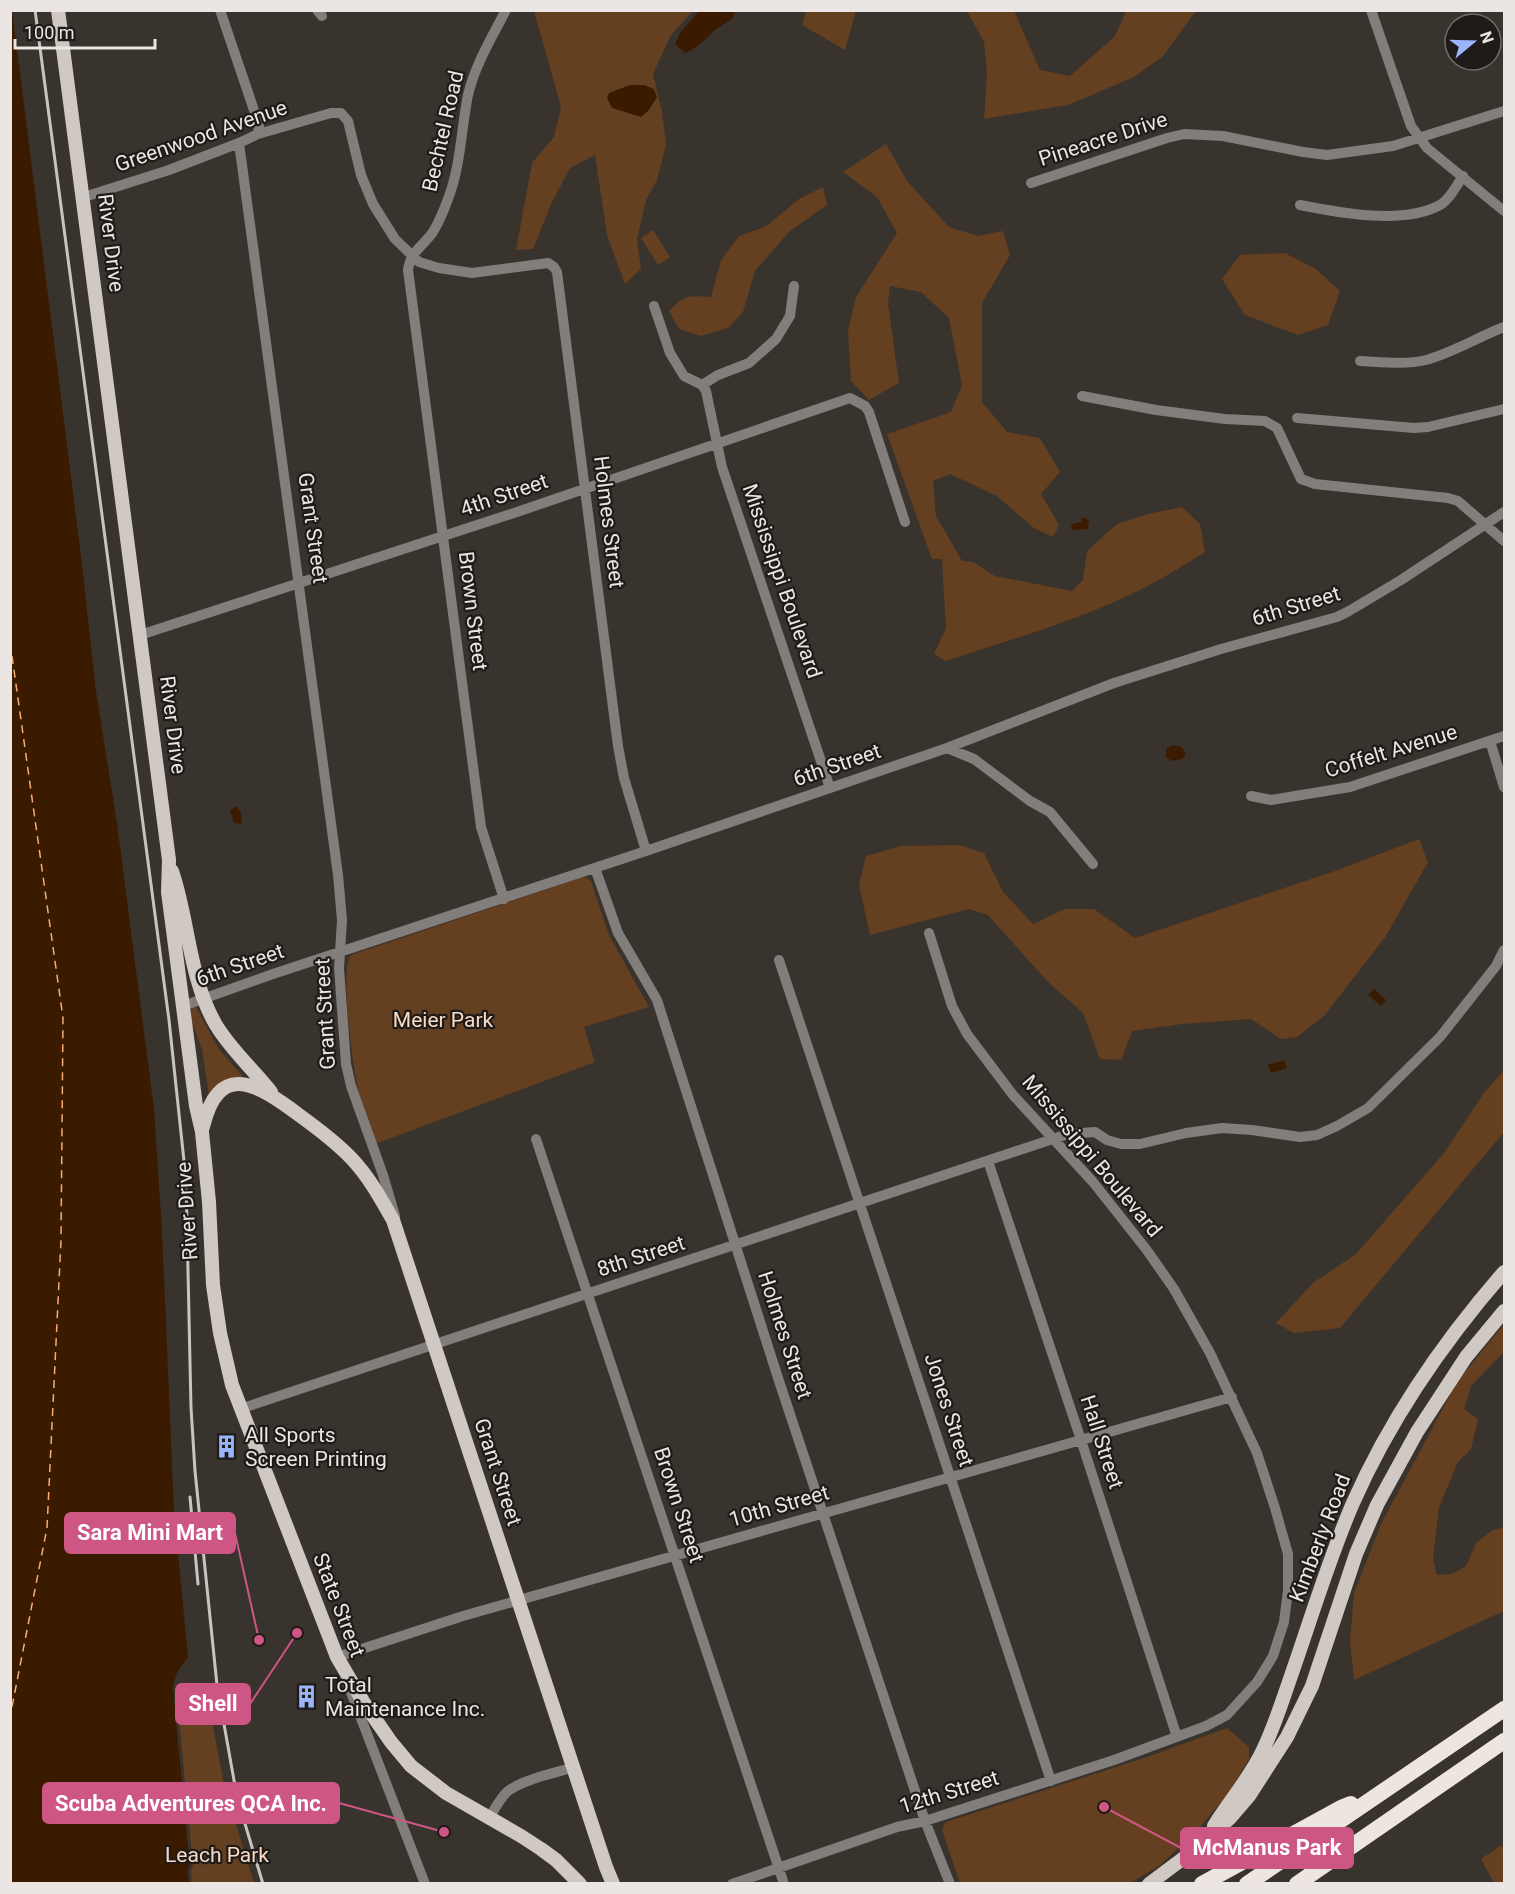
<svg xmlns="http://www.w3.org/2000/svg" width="1515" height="1894" viewBox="0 0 1515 1894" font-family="Roboto,sans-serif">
<rect width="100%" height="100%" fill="#39332e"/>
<path fill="#643f20" d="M534,11H693L671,35L653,74L662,112L666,145L657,180L646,200L637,239L641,269L625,284L607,235L595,155L570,168L551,204L533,249L516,250L532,163L554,137L561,107Z
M806,11H856L845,50L802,25Z
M967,11H1014L1040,70L1070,76L1115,36L1126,11H1196L1163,56L1134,77L1068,105L984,119L987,73L984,42Z
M886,144L907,181L949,227L978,236L1003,231L1010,255L982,303V402L1007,432L1040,438L1060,472L1041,494L1059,525L1053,537L1034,528L997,496L950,474L933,481L936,516L962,561L973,562L995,576L1072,591L1083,580L1087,551L1117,524L1148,514L1182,507L1200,524L1205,552C1184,565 1164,578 1142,589C1080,620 1012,639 946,661L934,654L946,628L942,559H932L887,434L951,412L962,385L949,318L921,292L890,286L888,303L899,383L869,400L851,381L848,330L856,297L897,233L877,197L843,172Z
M823,187L827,205L790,231L755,271L743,312L728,328L701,336L679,329L669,311C685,294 688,296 711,297L721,260L739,236L765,227L799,199Z
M653,230L670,257L658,265L641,238Z
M1285,253L1316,269L1340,291L1328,325L1298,335L1245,315L1222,279L1240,255Z
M1419,839L1428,862L1386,936L1324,1016L1297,1037L1281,1039L1251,1019L1182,1024L1132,1031L1121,1060L1100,1059L1083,1013L1047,981L988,915L969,909L870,935L859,885L866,856L901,846L959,845L984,853L1003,892L1033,924L1065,909H1094L1135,938L1335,871Z
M583,877L591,881L609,935L649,1007L584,1027L595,1062L375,1144C370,1129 364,1114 360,1099C354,1075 339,973 351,955Z
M196,1007L218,1048L244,1078L209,1096L202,1049L190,1017L192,1008Z
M1504,1070V1132L1340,1328L1294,1333L1276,1323L1313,1283L1356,1254L1444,1153L1484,1093Z
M1504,1324V1352L1471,1386L1464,1409L1478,1419L1471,1449L1458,1462L1439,1507L1433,1558L1437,1575L1452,1574L1466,1566L1476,1543L1493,1530L1504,1527V1611L1354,1680L1350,1641L1354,1593L1381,1524L1457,1382Z
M205,1684L225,1789L254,1883H189L190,1865L173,1686Z
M1227,1728L1249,1747V1759L1229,1793L1193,1835L1159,1866L1130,1883H960L942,1830L946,1822L1150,1756Z
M1500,1846L1504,1847V1883H1494L1481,1859Z"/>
<path fill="#3b1b00" d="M12,10L82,564L96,691L117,823L154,1109L162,1230L174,1511L188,1657L177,1673L175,1706L190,1865L188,1870L189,1883L11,1884L10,11Z
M699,11H735L732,19L715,30L697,47L685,53L675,44L680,33Z
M630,85H644L654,89L657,97L649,110L641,117L612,108L607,98L609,93Z
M1082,517L1089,520L1088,529L1072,530L1071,524L1081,522Z
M1173,745L1182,747L1186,754L1182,759L1172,761L1166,757V749Z
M235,807H237L242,815L241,824L234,823L230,811Z
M1374,989L1386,1000L1381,1006L1368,995Z
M1284,1060L1287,1068L1271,1073L1268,1065Z"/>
<path fill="#39332e" d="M183,1664L184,1668L179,1674L176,1687L193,1865L191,1870L192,1884L189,1883V1881L188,1870L190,1865L173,1686L177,1673Z"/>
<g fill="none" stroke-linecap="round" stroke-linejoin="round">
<path stroke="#f5ad74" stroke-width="1.5" stroke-dasharray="8 6" stroke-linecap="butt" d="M10,642L63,1018L61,1240L47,1528L10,1717"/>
<path stroke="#827e7c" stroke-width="10" d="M220,10L259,125L258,134
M317,10L322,16
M1371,10L1411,126L1427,148L1504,211
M239,143L338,875L342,920L339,968L346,1064L351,1086L383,1175L395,1216
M1031,183L1167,138L1184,134L1223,136L1303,152L1327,155L1393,146L1504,111
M84,197L169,170L239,143L258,134L331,113H341L348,121L361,175L373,204L395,239L419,262L439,268L472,273L548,263L554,267L557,272L618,746L624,778L646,851
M1300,205C1340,213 1403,225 1440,205C1449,200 1457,185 1463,176
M654,306L670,353L684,376L702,385
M1360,361C1381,362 1405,365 1426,360C1454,352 1478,337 1504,327
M702,385L706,391L722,467L830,788
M702,385L718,375L749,363L776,339L790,316L794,286
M1082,396L1156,410L1225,419L1265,421L1277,428L1301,479L1315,484L1448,498L1458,501L1504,541
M1297,418L1414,428L1428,427L1504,409
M140,635L517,512L850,398L865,406L869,412L905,522
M1490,741L1504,787
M947,748L974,759L1030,801L1050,812L1093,864
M1251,796L1271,800L1350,787L1504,736
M595,868L618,933L657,1000L779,1381L925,1821L950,1884
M504,899L481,827L408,270C410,252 423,246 433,232C439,222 444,210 448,199C461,165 461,130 468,95C475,65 492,37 506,10
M779,960L1051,1781
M183,1006L273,974L646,851L947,748L1114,683L1221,649L1337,617L1349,611L1401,580L1504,512
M536,1139L784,1884
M988,1161L1081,1440L1177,1737
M240,1409L1068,1134L1095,1132L1107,1140L1121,1144H1140L1186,1133L1222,1128L1252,1130L1300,1137L1317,1135L1337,1126L1368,1108L1440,1037L1496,966L1504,950
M339,1662L337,1657L463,1616L1232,1397
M347,1682L425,1884
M489,1818C495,1809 500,1798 508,1791C524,1779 555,1773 575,1767
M732,1884L897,1827L925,1821L1114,1760L1206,1726L1227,1715L1257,1682L1273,1656L1284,1622L1288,1590V1554L1275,1508L1257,1453L1210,1353L1174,1289L1146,1249L1093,1182L1013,1095L967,1034L952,1006L929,933"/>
<path stroke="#cfc8c3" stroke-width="14" d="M58,10L169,860L168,892L196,1106L202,1132L209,1202L213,1285L220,1333L232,1385L337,1657L364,1703L391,1742L411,1766L446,1793L521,1836L541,1849L556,1860L580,1884
M172,871C189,921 189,979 216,1025C231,1050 253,1069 271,1092
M203,1127C219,1059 259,1085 299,1115C317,1128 336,1142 352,1159C369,1177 381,1199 393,1220L606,1867L613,1884
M1214,1826C1230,1800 1250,1778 1263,1750C1275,1725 1283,1699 1292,1673C1312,1616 1329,1558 1353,1503C1391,1417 1443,1342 1504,1272
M1149,1884L1189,1854L1230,1818L1249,1796L1287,1737L1312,1686L1356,1554L1377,1505L1417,1432L1466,1357L1504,1311"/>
<path stroke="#eee5df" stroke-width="16" d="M1202,1884L1341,1808L1351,1804
M1247,1884L1504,1709
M1297,1884L1504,1741"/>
<path stroke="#c9c4c1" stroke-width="3" d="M35,10L169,1020L186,1180L191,1408L195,1471L217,1685L237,1797L263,1884
M190,1497L198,1584"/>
</g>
<defs>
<symbol id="building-bare" viewBox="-9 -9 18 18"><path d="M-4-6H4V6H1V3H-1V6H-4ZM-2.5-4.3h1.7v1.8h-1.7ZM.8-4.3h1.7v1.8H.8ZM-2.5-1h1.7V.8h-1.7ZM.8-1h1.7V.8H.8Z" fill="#9bb5fd" stroke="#1e1b19" stroke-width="2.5" paint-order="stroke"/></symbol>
</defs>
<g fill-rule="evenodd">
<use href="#building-bare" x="210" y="1430" width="33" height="33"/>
<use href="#building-bare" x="290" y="1680" width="33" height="33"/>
</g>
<g text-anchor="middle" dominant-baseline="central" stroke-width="4.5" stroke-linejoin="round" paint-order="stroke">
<g font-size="21" fill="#ebe6e3" stroke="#1e1b19">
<text transform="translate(443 131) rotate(-77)">Bechtel Road</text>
<text transform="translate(201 136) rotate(-19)">Greenwood Avenue</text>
<text transform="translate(1103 139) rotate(-18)">Pineacre Drive</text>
<text transform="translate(111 243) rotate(83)">River Drive</text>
<text transform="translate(504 495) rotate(-19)">4th Street</text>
<text transform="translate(609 522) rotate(83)">Holmes Street</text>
<text transform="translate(313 528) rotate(82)">Grant Street</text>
<text transform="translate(782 581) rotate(71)">Mississippi Boulevard</text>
<text transform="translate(1296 606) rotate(-17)">6th Street</text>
<text transform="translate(473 611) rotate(83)">Brown Street</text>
<text transform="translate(173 725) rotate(83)">River Drive</text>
<text transform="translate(1391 751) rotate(-17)">Coffelt Avenue</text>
<text transform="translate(837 765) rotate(-19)">6th Street</text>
<text transform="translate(240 965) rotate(-19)">6th Street</text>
<text transform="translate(325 1014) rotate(-93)">Grant Street</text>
<text transform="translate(1092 1156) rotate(50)">Mississippi Boulevard</text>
<text transform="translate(187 1211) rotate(-94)">River Drive</text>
<text transform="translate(641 1256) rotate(-18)">8th Street</text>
<text transform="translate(785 1335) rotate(72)">Holmes Street</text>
<text transform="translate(949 1410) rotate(72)">Jones Street</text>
<text transform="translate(1102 1442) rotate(72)">Hall Street</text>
<text transform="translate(498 1472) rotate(72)">Grant Street</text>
<text transform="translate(679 1505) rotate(72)">Brown Street</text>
<text transform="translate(779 1506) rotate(-16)">10th Street</text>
<text transform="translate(1320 1538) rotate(-69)">Kimberly Road</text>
<text transform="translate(339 1605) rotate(69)">State Street</text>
<text transform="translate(949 1792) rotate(-17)">12th Street</text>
</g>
<g font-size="21" fill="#f8dac4" stroke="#1e1b19">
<text x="443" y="1020">Meier Park</text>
<text x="217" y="1855">Leach Park</text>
</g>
<g font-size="21" fill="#ebe6e3" stroke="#1e1b19" text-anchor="start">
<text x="245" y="1435">All Sports<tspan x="245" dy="24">Screen Printing</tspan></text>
<text x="325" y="1685">Total<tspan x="325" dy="24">Maintenance Inc.</tspan></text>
</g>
</g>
<path fill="none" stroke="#ce5684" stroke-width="2" d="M259 1640L235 1533M297 1633L250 1704M444 1832L339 1803M1104 1807L1181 1848"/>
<g fill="#ce5684" stroke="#1e1b19" stroke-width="2">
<circle cx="259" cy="1640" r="6"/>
<circle cx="297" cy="1633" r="6"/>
<circle cx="444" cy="1832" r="6"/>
<circle cx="1104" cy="1807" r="6"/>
</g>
<g fill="#ce5684" stroke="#ce5684" stroke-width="2">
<rect x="65" y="1513" width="170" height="40" rx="6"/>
<rect x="176" y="1684" width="74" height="40" rx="6"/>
<rect x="43" y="1783" width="296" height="40" rx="6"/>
<rect x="1181" y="1828" width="172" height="40" rx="6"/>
</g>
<g font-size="22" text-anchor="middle" font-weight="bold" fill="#fff">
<text x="150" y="1540">Sara Mini Mart</text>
<text x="213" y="1711">Shell</text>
<text x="191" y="1811">Scuba Adventures QCA Inc.</text>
<text x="1267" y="1855">McManus Park</text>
</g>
<rect width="1515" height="1894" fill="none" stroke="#ebe6e3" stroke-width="24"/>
<g transform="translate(1473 42) rotate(71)"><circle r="28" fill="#1e1b19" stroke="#706c6a" stroke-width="1.5"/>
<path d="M0-4.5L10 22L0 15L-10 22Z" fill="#9bb5fd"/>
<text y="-9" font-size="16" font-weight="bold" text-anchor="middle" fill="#ebe6e3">N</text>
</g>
<path d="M15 39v9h140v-9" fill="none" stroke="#ebe6e3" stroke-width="3"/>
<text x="24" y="39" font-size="18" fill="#ebe6e3" stroke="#1e1b19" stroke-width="4.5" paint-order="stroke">100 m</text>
</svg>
